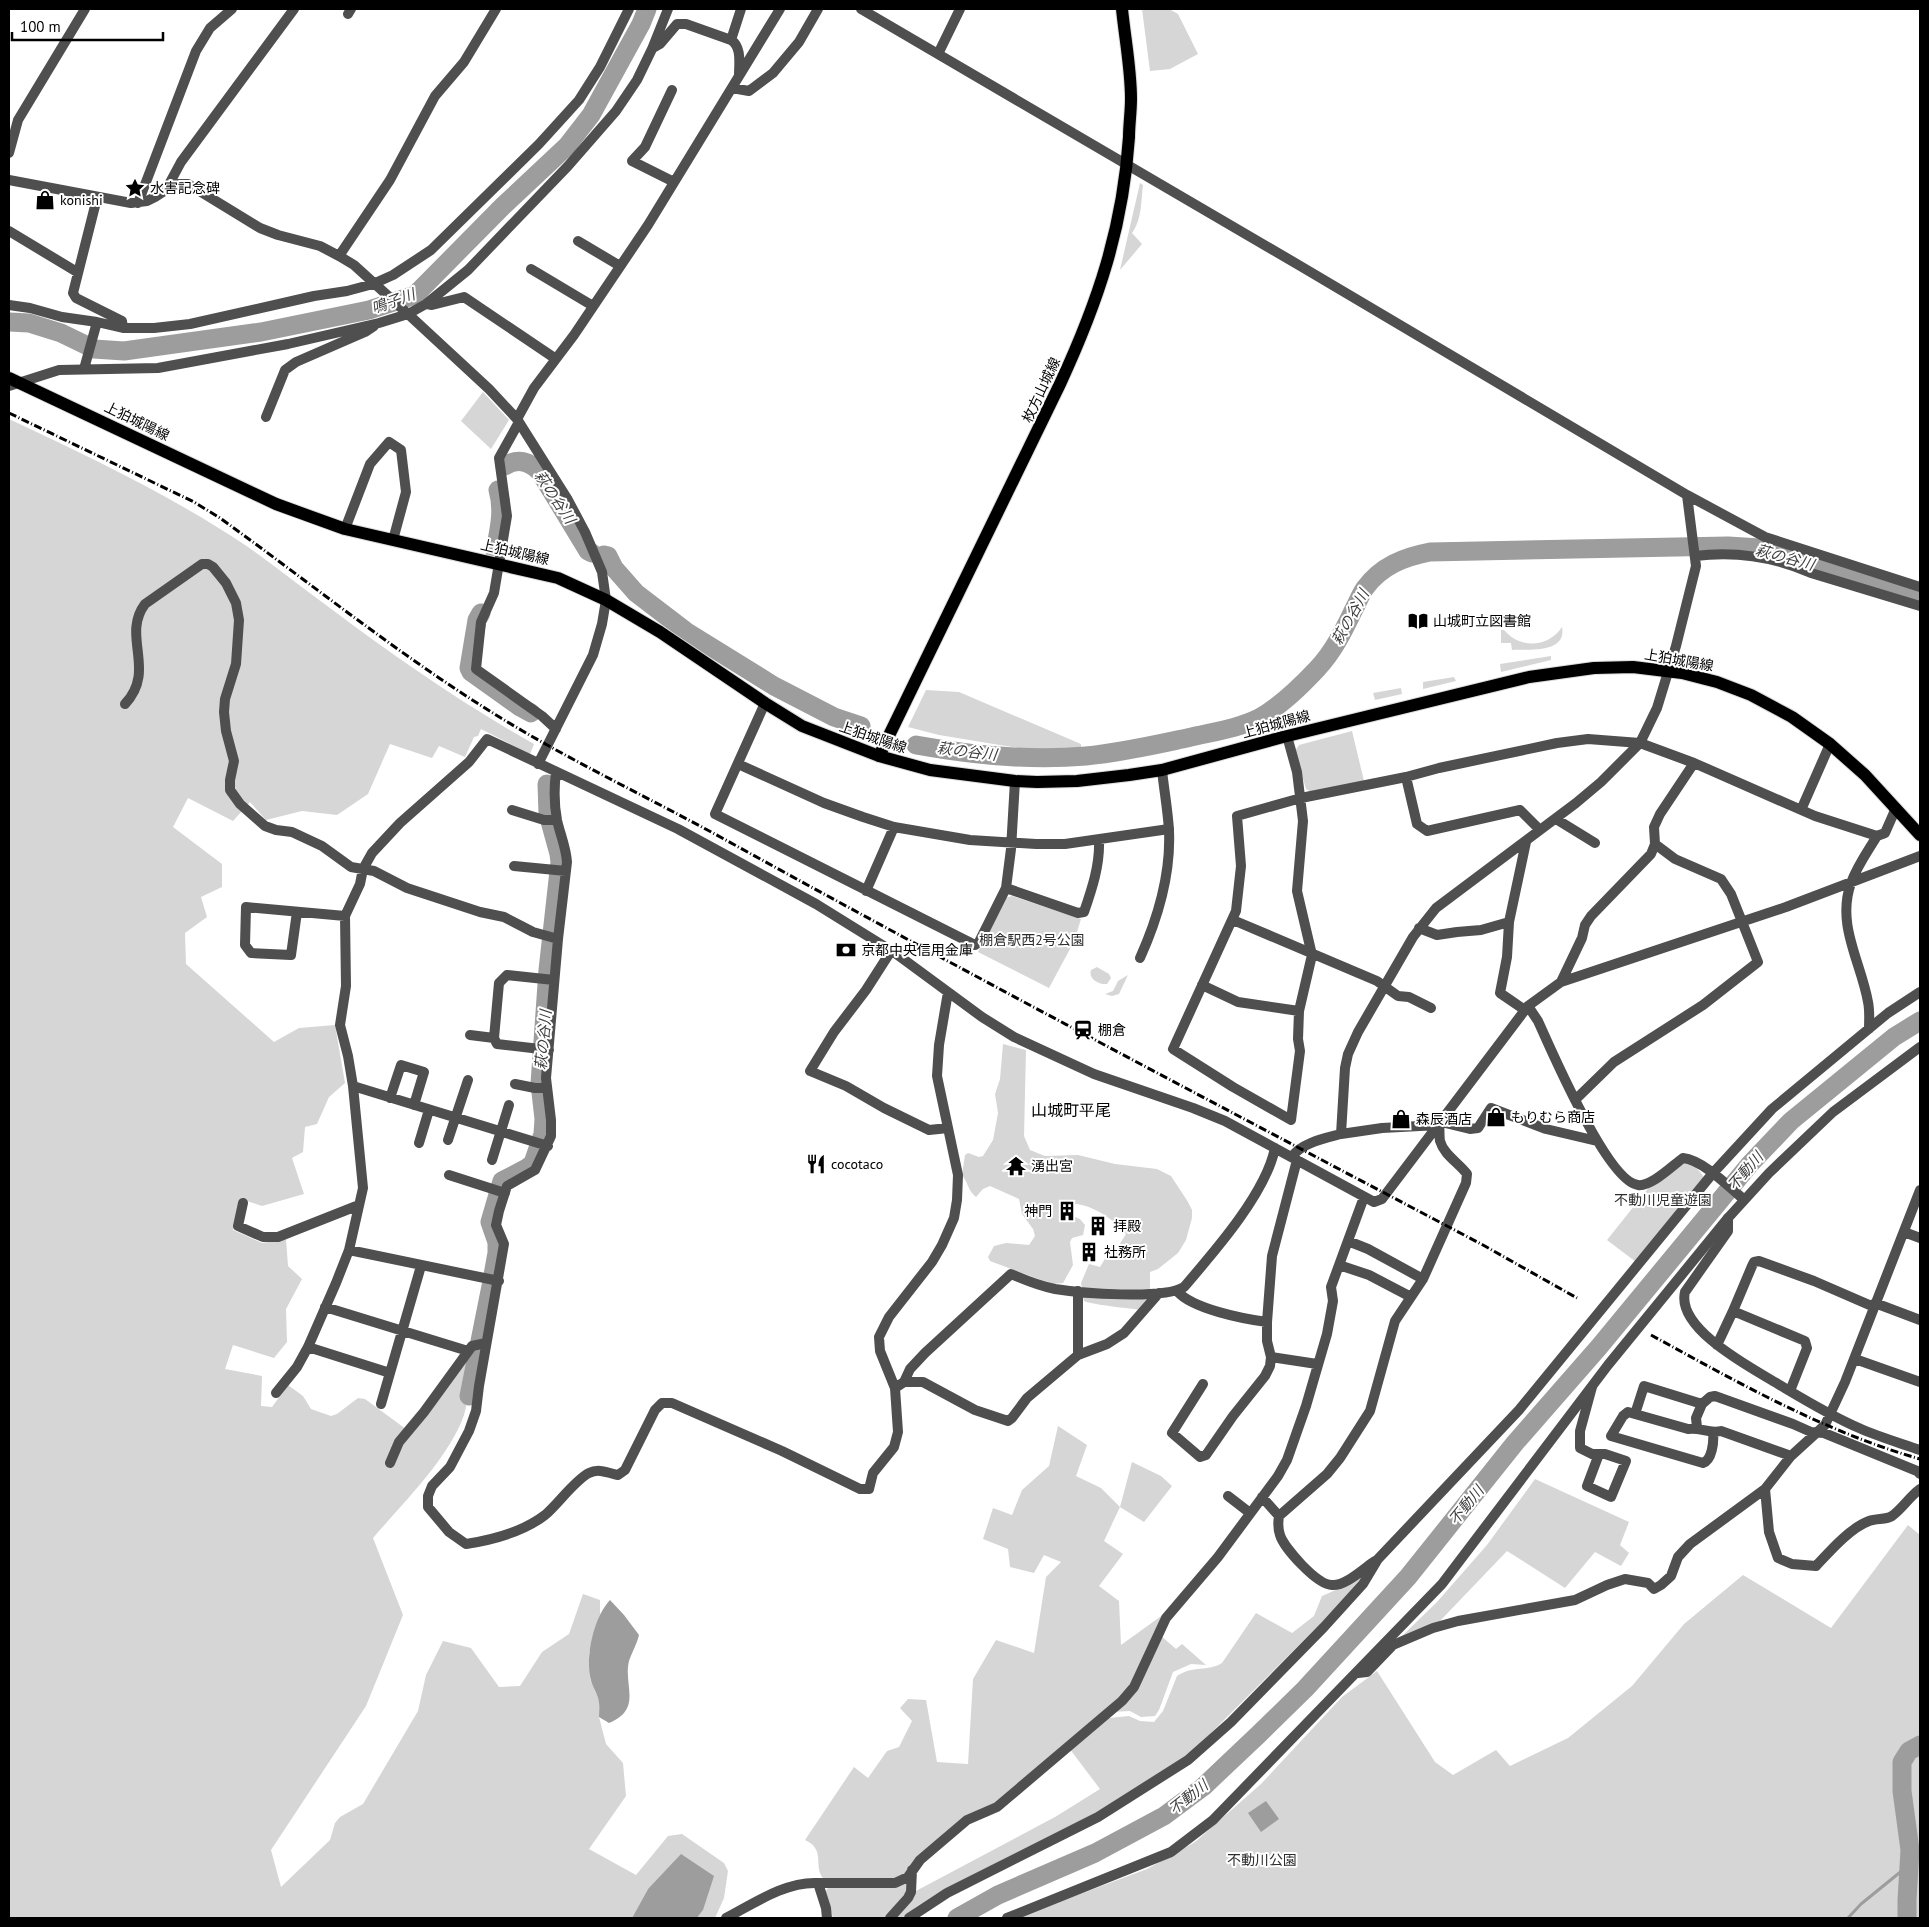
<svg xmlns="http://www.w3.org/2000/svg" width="1929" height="1927" viewBox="0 0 1929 1927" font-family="'PT Sans','Noto Sans JP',sans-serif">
<rect width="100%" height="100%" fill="#fff"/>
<path fill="#d6d6d6" d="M1142,9H1169L1178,14L1198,54L1170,69L1150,71Z
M1140,183L1143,185C1141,201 1142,220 1132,233L1142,244L1120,270Z
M483,392L509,420L491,449L461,421Z
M9,419C90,457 170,495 245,545C274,565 301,587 330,608C395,657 463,704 534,744L530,754L481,729L478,736L474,737L465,757L439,746L432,758L390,744L368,794L337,815L302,811L266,820L250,802L233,821L188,798L173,827L222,864V887L201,897L207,917L185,933L186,964L274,1042L299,1028L335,1025L345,1083L329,1097L317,1124L305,1127L303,1152L292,1158L304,1194L262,1206L241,1199L233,1230L262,1243L286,1239L288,1266L302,1279L286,1309L287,1342L274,1358L233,1345L225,1369L262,1376L261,1406L272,1407L288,1385L303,1396L311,1409L331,1416L337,1414L358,1398L365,1399L410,1432L466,1361L472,1362C470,1379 469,1399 464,1415C449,1458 403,1503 373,1538L403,1615L366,1706L271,1850L281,1887L330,1840L335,1823L340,1817L363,1804L418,1711L426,1675L443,1641L471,1648L499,1687L520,1686L542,1652L569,1634L583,1594L600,1600V1615L589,1653L590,1679L599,1700V1717L606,1744L623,1763L626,1796L589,1849L636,1875L668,1836L682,1834L724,1863L728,1871L724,1898L715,1918H697L703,1910L648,1889L632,1918H9Z
M1562,627C1567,654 1529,649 1512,650L1511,643H1501V630H1504C1520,649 1548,648 1562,627Z
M1551,656V660L1501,672L1500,664Z
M1454,677L1456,681L1423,689V682Z
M1401,688L1402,694L1375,700L1373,693Z
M926,690L959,692L1081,744V751L1018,748L939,735L908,727Z
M1352,731L1364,781L1311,792L1306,789L1295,751L1299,745Z
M1012,896L1081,919L1077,932L1078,934L1049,988L978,952L1005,898Z
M1097,967L1109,974L1111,978L1107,984C1099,985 1088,979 1091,970Z
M1128,975L1119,994L1112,996L1105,994L1113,991L1118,981Z
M1003,1044L1026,1050L1024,1136L1030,1150L1045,1156L1078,1155L1115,1164L1157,1169L1171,1176L1188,1202L1192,1210V1218L1186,1240L1178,1253L1158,1269L1150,1272V1298L1142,1310C1133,1309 1088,1304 1084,1301L1081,1283L1089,1264L1100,1267L1108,1254L1114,1253L1126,1234C1115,1220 1094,1206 1076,1204L1071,1207L1073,1216L1080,1219L1085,1225L1083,1235L1072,1238L1070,1242L1073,1265L1063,1283L1052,1284L990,1261L988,1257L994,1246L1006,1243L1029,1245L1035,1236L1033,1229L1022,1214L1019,1199L990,1186L983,1189L976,1197C968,1191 968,1182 962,1175L965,1155L968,1153L979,1157L983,1156L993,1140L998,1113L995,1094L1000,1079Z
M1684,1162C1692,1163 1701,1171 1704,1178L1636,1262L1607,1240L1650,1186Z
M1058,1426L1087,1445L1076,1476L1101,1488L1120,1507L1132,1462L1161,1476L1172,1486L1144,1522L1120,1507L1104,1541L1123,1554L1099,1586L1119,1601L1121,1645L1164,1614L1131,1686L1120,1699L996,1804L965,1818L900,1878L824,1879C812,1867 827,1850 805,1840L854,1767L868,1778L887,1751L899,1747L912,1721L900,1708L908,1699L926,1700L937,1762L968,1764L973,1679L996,1640L1034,1653L1046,1577L1061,1562L1044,1555L1034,1573L1010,1567L1008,1549L983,1539L993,1508L1012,1515L1022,1490L1049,1466Z
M1535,1479L1629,1522L1620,1545L1629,1553L1621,1566L1595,1552L1565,1588L1507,1551L1440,1621L1400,1638L1437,1602L1487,1545Z
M1908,1525L1920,1535V1918H1016L1147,1869L1195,1842L1261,1784L1342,1697L1377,1671L1435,1762L1453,1775L1496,1750L1510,1766L1568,1738L1632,1686L1684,1624L1743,1575L1831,1628Z
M1366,1569L1359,1581L1320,1624L1193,1751L1096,1813L944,1889L916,1907L902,1918H893L914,1892L1055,1817L1100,1789L1069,1748L1109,1718L1129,1716L1140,1721L1154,1722L1163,1711L1177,1676C1193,1665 1208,1672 1222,1663L1256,1613L1292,1633L1314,1616L1322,1596L1338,1589Z
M1160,1635L1176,1649L1182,1644L1206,1665L1191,1664L1173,1672L1159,1710L1155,1716L1141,1717L1130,1711L1112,1712L1124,1703Z
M909,1881V1891L884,1918H833L825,1892L828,1888Z"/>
<path fill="#9d9d9d" d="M610,1600L624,1615L639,1635C637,1644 632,1652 629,1661C623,1685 643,1709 609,1723L599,1717C599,1711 600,1704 598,1698C596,1691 591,1684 590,1676C586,1654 594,1617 610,1600Z
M1266,1801L1279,1819L1261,1832L1248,1813Z
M681,1854L714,1876L703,1910L697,1918H632L648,1889Z"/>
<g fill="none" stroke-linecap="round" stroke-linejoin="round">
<path stroke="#9d9d9d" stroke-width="3" d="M1848,1918L1861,1904L1909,1865"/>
<path stroke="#9d9d9d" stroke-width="19" d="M9,322L29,323L61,333L94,349L124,351L261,332L369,310L415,295L503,206L567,146L591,115L641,24L647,9
M505,466C518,457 530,462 540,472L588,551L592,553
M495,551C499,530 504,511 498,490
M604,555L608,556L614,568L636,593L687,632L774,686L834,717L861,726
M481,613L477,620L469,668L471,672L520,707L531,713
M916,745C971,755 1030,761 1086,756C1119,753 1154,745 1187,738C1211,732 1237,729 1259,718C1281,706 1300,687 1317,669C1333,652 1343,632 1353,611C1357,604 1360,595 1365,588C1381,566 1404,557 1430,552L1728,546L1760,548L1797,557L1848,575L1920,596
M493,1275L497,1253V1242L490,1222L502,1181L527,1168L533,1163L543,1134L544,1119L540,1084L548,970L560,862L559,854L548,814L547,784
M469,1396L491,1286
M957,1918L998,1895L1095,1853L1164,1816L1203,1787L1259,1734L1305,1689L1408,1577L1515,1443L1599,1347L1750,1164L1791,1121L1894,1037L1920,1021
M1907,1918V1900L1910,1850L1902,1791V1762L1909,1751L1920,1745"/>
<defs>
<path id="primary" d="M9,378L276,504L345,529L558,578L606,600L660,632L765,703L802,726L879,756L930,770L1015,781L1037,782L1077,781L1129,775L1162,770L1283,737L1529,677L1594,668L1633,667L1682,673L1717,682L1751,695L1792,717L1830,744L1865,775L1920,835
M879,756L1060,384C1098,302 1123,228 1129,137C1129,125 1131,112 1131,99C1131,69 1125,39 1122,9"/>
</defs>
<use href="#primary" stroke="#dbdbdb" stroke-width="14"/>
<path stroke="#4f4f4f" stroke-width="10" d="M861,9L1302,267L1687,495L1765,537L1920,587
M348,14L351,9
M731,40C742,47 739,63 739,75
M653,48L660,44L677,24H686L731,40L741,9
M938,54L960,9
M732,88L749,91L773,73L799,42L818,9
M672,90L645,147L632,161L674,182
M9,153L18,120L85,9
M9,180L131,203L147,201L155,197L175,184H188L260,228L278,235L320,246L339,256L354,265L408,314L489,389L517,419L568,500L585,532L602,572L606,600L602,624L593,655L538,764
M167,188L181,162L294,9
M97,198L73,293L76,298L122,321L123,328
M138,203L196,51L210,28L232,9
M9,231L77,272
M578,241L620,266
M339,256L390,180L435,96L464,62L496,9
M531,269L593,306
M427,304L432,305L464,297L556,359
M9,305L30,308L62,317L97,322L123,328H154L190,324L314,296L347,291L373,284L393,275L431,250L539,144L579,100L600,67L629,9
M84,369L97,322
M9,386L59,370L158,368L288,344L379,323L408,314L426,304L468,270L568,166L616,111L637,80L652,49L668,9
M266,417L285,370L296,362L365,332L374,326
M517,419L534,388L574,335L648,225L780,9
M519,422L499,458L507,516L494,593L481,622L476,669L542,716L556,729
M345,529L370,464L389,442L401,450L406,492L393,540
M1695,556C1734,551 1775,557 1811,573L1920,606
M765,703L715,814L975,945L979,942L1006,888L1011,849L1015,781
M125,704C157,670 121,636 145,604L202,564H208L213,567L226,583L236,603L239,620L236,664L225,699L224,712L226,731L234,761L230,780V790L240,804L265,826L276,830L292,832L322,846L351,867L374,871L407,888L480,912L504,917L533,932L558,939
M1287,736L1297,772L1303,821L1297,891L1312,955L1299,1011L1298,1039L1300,1051L1291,1120L1233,1087L1173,1049L1236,911L1241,866L1237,816L1301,798L1406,777L1439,768L1557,743L1588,739L1640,743L1694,763L1815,816L1877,836L1885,833L1896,808
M738,764L824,803L863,817L894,827L970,840L1036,844H1065L1169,829
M556,772C554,788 554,804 557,820C560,834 566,847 567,862L558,939L546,1078L551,1120V1136L535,1170L507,1186L499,1211L496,1225L504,1244L479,1386L476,1411L469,1431L450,1467L432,1486L428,1496V1507L449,1532L466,1544C492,1540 523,1532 545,1515C557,1505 576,1479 589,1473C599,1468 608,1473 618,1475L625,1470L655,1410L662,1403H672L782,1451L860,1489H869L873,1473L894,1447L898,1432L895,1388L880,1351L879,1337L889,1317L932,1262L942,1245L954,1218L957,1200L958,1175L937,1076L939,1045L948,992
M1406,777L1417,824L1427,831L1520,810L1540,830
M512,810L544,820H557
M1801,810L1830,744
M1556,819L1595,843
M514,866L566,871
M1006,888L1078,913L1084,912C1092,889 1100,865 1099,840
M866,891L894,827
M297,912L291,955L251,953L245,945L246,907L345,916
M1233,920L1377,981L1398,996L1409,997L1431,1008
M1509,922L1507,957L1500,993L1525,1010
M1419,928L1437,935L1457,932L1481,930L1509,922L1526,842
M891,951L866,990L834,1032L810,1071L846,1086L884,1108L929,1130L948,1128
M1561,982L1582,938L1585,925L1591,916L1651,854L1655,844L1654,827L1660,814L1694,763
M1202,985L1238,1002L1299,1011
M1528,1006L1538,1021C1551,1050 1608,1182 1638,1185C1651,1187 1672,1166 1683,1158C1702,1160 1726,1184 1741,1197
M1869,1029C1869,1020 1870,1011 1868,1002C1861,962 1836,925 1851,883C1857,866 1868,851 1877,836
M470,1035L494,1038
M549,1050L497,1044L494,1038L499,983L507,975L554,980
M515,1084L535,1088H547
M353,1086L548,1146
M390,1098L401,1065L424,1072L414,1105
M1575,1100L1614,1062L1703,1005L1758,962L1731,894L1721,879L1675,859L1655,844
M1441,1122L1470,1129L1478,1128L1491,1108L1546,1129L1597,1141
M448,1140L468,1080
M419,1143L429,1110
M1292,1157C1300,1143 1326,1138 1341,1134L1345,1068L1348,1054L1358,1032L1413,937L1436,908L1576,803L1601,782L1640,743L1657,708L1676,646L1696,566L1687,495
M492,1160L509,1105
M1297,1160L1272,1256L1267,1322V1341L1271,1357L1317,1364
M449,1175L505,1193
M243,1203L238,1226L263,1237H278L359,1205
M1728,1218V1231L1685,1292C1676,1329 1752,1368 1778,1384C1805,1400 1831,1416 1859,1428C1879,1437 1900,1443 1920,1450
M1904,1232L1920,1238
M1348,1241L1368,1249L1423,1279
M349,1250L499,1281
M1339,1265L1369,1275L1411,1297
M1177,1291C1192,1309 1244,1319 1267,1322
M1875,1303L1920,1320
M325,1307L468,1351
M1733,1311L1752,1266L1754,1262L1759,1261L1814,1281L1874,1307
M1717,1345L1733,1311L1805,1341L1807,1348L1790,1391
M308,1347L390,1373
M1078,1355V1291
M1855,1359L1920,1382
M904,1382H923L975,1410L1008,1421L1012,1418L1027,1398L1078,1355L1107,1344L1124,1333L1159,1293
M1203,1384L1172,1433L1200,1457L1206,1455L1233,1416L1265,1376L1270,1366L1271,1357
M1592,1387L1580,1431V1448L1592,1454H1605L1626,1461L1611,1497L1587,1486L1599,1454
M895,1388L904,1382L910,1369L925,1353L1011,1274C1025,1280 1039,1286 1055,1289C1080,1293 1163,1300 1184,1287C1215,1251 1266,1193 1275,1148
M276,1393L297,1367L308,1347L336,1283L349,1250L363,1188L353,1086L348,1056L340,1025L346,986L345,916L360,884L363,869L372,853L400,823L469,762L487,739L678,829L816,904L895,953L982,1017L1014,1037L1094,1074L1193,1108L1225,1121L1374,1202L1382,1199L1528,1006L1561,982L1786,907L1920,856
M381,1404L421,1266
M1635,1414L1628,1412L1623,1416L1611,1436L1703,1463C1712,1460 1714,1442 1713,1433
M1697,1427L1696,1418L1702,1404
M1791,1456L1721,1431C1709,1434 1700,1427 1688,1429L1635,1414L1644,1386L1702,1404L1710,1397L1715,1396L1793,1424L1811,1432L1824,1433L1917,1471L1920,1474
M390,1463L399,1442L424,1412L472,1346L486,1343
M1765,1489L1769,1532L1778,1558L1792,1564L1816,1566C1830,1551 1850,1528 1869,1521C1877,1518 1886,1520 1892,1516C1903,1508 1909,1497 1920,1489
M1228,1496L1250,1513
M1262,1497L1279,1516L1327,1474L1340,1458L1370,1411L1395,1321L1423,1279L1466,1183L1467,1174C1459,1163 1444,1155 1440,1141C1439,1136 1440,1130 1439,1125L1382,1128L1341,1134
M1279,1516C1278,1522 1278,1529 1280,1535C1284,1548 1317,1585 1332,1585C1346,1586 1364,1568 1375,1561
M1358,1673L1367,1672L1393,1645L1433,1628L1458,1621L1575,1600L1607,1585L1625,1579L1648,1583L1654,1589L1661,1585L1671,1576L1678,1557L1690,1544L1765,1489L1791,1456L1825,1425L1845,1382L1920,1190
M818,1883H895L908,1877L920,1860L967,1820L997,1807L1122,1701L1134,1687L1166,1618L1218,1557L1278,1476L1287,1460L1306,1406L1327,1334L1333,1301L1331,1287L1364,1197
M726,1918C753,1904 786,1881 818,1883L826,1908L827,1918
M890,1918L908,1898L911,1892L912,1870
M909,1918L947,1893L1098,1817L1188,1760L1231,1722L1324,1627L1363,1584L1378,1559L1519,1410L1713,1173L1772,1109L1888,1013L1920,992"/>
<path stroke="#4f4f4f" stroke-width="10" d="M1140,958C1158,918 1171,876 1169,831C1168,811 1164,790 1162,770
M1007,1918L1171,1852L1213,1820L1442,1584L1608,1365L1728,1218L1769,1173L1833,1112L1920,1047"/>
<use href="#primary" stroke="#000" stroke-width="12"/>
<path stroke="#000" stroke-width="3" stroke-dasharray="8 2.5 1 2.5" stroke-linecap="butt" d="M9,413L194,502L220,518C313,585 403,658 501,718C576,764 656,801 733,844C981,981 1233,1113 1483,1245L1577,1298
M1651,1335C1737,1382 1825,1432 1920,1459"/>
</g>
<defs>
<symbol id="sight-bare" viewBox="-9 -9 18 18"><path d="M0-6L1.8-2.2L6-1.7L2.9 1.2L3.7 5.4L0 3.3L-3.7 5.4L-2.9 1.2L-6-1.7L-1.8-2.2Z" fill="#000" stroke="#fff" stroke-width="2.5" paint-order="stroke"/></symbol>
<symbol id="shop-bare" viewBox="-9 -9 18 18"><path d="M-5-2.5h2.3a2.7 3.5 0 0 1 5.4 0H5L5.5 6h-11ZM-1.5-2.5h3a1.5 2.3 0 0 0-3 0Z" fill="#000" stroke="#fff" stroke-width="2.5" paint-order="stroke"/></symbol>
<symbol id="library-bare" viewBox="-9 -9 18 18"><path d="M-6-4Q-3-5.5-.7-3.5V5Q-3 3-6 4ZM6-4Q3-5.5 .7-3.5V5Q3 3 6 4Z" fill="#000" stroke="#fff" stroke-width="2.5" paint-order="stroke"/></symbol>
<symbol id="bank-bare" viewBox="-9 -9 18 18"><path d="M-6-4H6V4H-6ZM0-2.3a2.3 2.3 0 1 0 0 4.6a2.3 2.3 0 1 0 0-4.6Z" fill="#000" stroke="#fff" stroke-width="2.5" paint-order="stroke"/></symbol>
<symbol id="station-bare" viewBox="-9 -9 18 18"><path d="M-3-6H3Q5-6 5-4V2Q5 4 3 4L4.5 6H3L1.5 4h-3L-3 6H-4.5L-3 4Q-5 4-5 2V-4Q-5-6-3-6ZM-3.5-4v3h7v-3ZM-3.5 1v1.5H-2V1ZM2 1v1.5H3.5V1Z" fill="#000" stroke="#fff" stroke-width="2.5" paint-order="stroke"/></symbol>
<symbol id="restaurant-bare" viewBox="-9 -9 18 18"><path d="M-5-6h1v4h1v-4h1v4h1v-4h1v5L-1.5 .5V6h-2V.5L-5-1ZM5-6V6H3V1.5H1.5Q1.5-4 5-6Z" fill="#000" stroke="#fff" stroke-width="2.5" paint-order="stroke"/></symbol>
<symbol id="temple-bare" viewBox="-9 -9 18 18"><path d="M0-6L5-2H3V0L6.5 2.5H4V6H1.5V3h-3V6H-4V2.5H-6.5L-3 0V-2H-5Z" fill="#000" stroke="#fff" stroke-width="2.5" paint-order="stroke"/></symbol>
<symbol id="building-bare" viewBox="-9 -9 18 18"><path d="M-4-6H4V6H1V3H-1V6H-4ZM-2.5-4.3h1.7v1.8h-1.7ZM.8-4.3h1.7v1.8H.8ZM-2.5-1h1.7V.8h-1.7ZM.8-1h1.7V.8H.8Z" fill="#000" stroke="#fff" stroke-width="2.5" paint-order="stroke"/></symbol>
</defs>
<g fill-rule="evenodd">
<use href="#sight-bare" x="121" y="174" width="28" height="28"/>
<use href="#shop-bare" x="31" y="186" width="28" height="28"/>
<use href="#library-bare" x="1404" y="607" width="28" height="28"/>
<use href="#bank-bare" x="832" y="936" width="28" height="28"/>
<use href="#station-bare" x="1069" y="1016" width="28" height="28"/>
<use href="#shop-bare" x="1482" y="1103" width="28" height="28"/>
<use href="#shop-bare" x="1387" y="1105" width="28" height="28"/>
<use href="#restaurant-bare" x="802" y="1150" width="28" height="28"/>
<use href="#temple-bare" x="1002" y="1152" width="28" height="28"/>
<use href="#building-bare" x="1053" y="1197" width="28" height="28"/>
<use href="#building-bare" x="1084" y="1212" width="28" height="28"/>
<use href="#building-bare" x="1075" y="1238" width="28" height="28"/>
</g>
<g text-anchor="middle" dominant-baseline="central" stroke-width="4" stroke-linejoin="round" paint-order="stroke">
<g font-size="14" fill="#000" stroke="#fff" text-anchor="start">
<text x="150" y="188">水害記念碑</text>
<text x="60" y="200">konishi</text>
<text x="1433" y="621">山城町立図書館</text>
<text x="861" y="950">京都中央信用金庫</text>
<text x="1098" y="1030">棚倉</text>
<text x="1511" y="1117">もりむら商店</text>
<text x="1416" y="1119">森辰酒店</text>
<text x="831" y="1164">cocotaco</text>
<text x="1031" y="1166">湧出宮</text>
<text x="1052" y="1211" text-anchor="end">神門</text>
<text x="1113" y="1226">拝殿</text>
<text x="1104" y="1252">社務所</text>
</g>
<g font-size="14" fill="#000" stroke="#fff">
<text transform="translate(1041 390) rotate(-65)">枚方山城線</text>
<text transform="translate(137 421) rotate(26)">上狛城陽線</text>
<text transform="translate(515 552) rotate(13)">上狛城陽線</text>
<text transform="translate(1679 660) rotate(10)">上狛城陽線</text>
<text transform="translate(1276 724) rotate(-15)">上狛城陽線</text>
<text transform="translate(873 737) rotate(19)">上狛城陽線</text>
</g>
<g font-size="14" fill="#2d2d2d" stroke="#fff">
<text x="1032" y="940">棚倉駅西2号公園</text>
<text x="1663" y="1200">不動川児童遊園</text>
<text x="1262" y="1860">不動川公園</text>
</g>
<g font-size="15" font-style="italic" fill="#3e3e3e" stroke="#fff">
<text transform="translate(393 301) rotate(-20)">鳴子川</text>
<text transform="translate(555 497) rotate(56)">萩の谷川</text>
<text transform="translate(1785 557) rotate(15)">萩の谷川</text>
<text transform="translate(1350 617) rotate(-61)">萩の谷川</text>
<text transform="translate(967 751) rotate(7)">萩の谷川</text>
<text transform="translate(543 1040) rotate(-85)">萩の谷川</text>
<text transform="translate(1745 1171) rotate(-49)">不動川</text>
<text transform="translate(1466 1505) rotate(-51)">不動川</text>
<text transform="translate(1188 1797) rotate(-38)">不動川</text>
</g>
<g font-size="16" fill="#000" stroke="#fff">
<text x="1071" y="1110">山城町平尾</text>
</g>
</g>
<rect width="1929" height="1927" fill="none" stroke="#000000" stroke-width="20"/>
<path d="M12 32v8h151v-8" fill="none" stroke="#000000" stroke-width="2.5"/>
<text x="20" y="32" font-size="15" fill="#000000" stroke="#ffffff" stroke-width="4" paint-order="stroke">100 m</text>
</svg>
